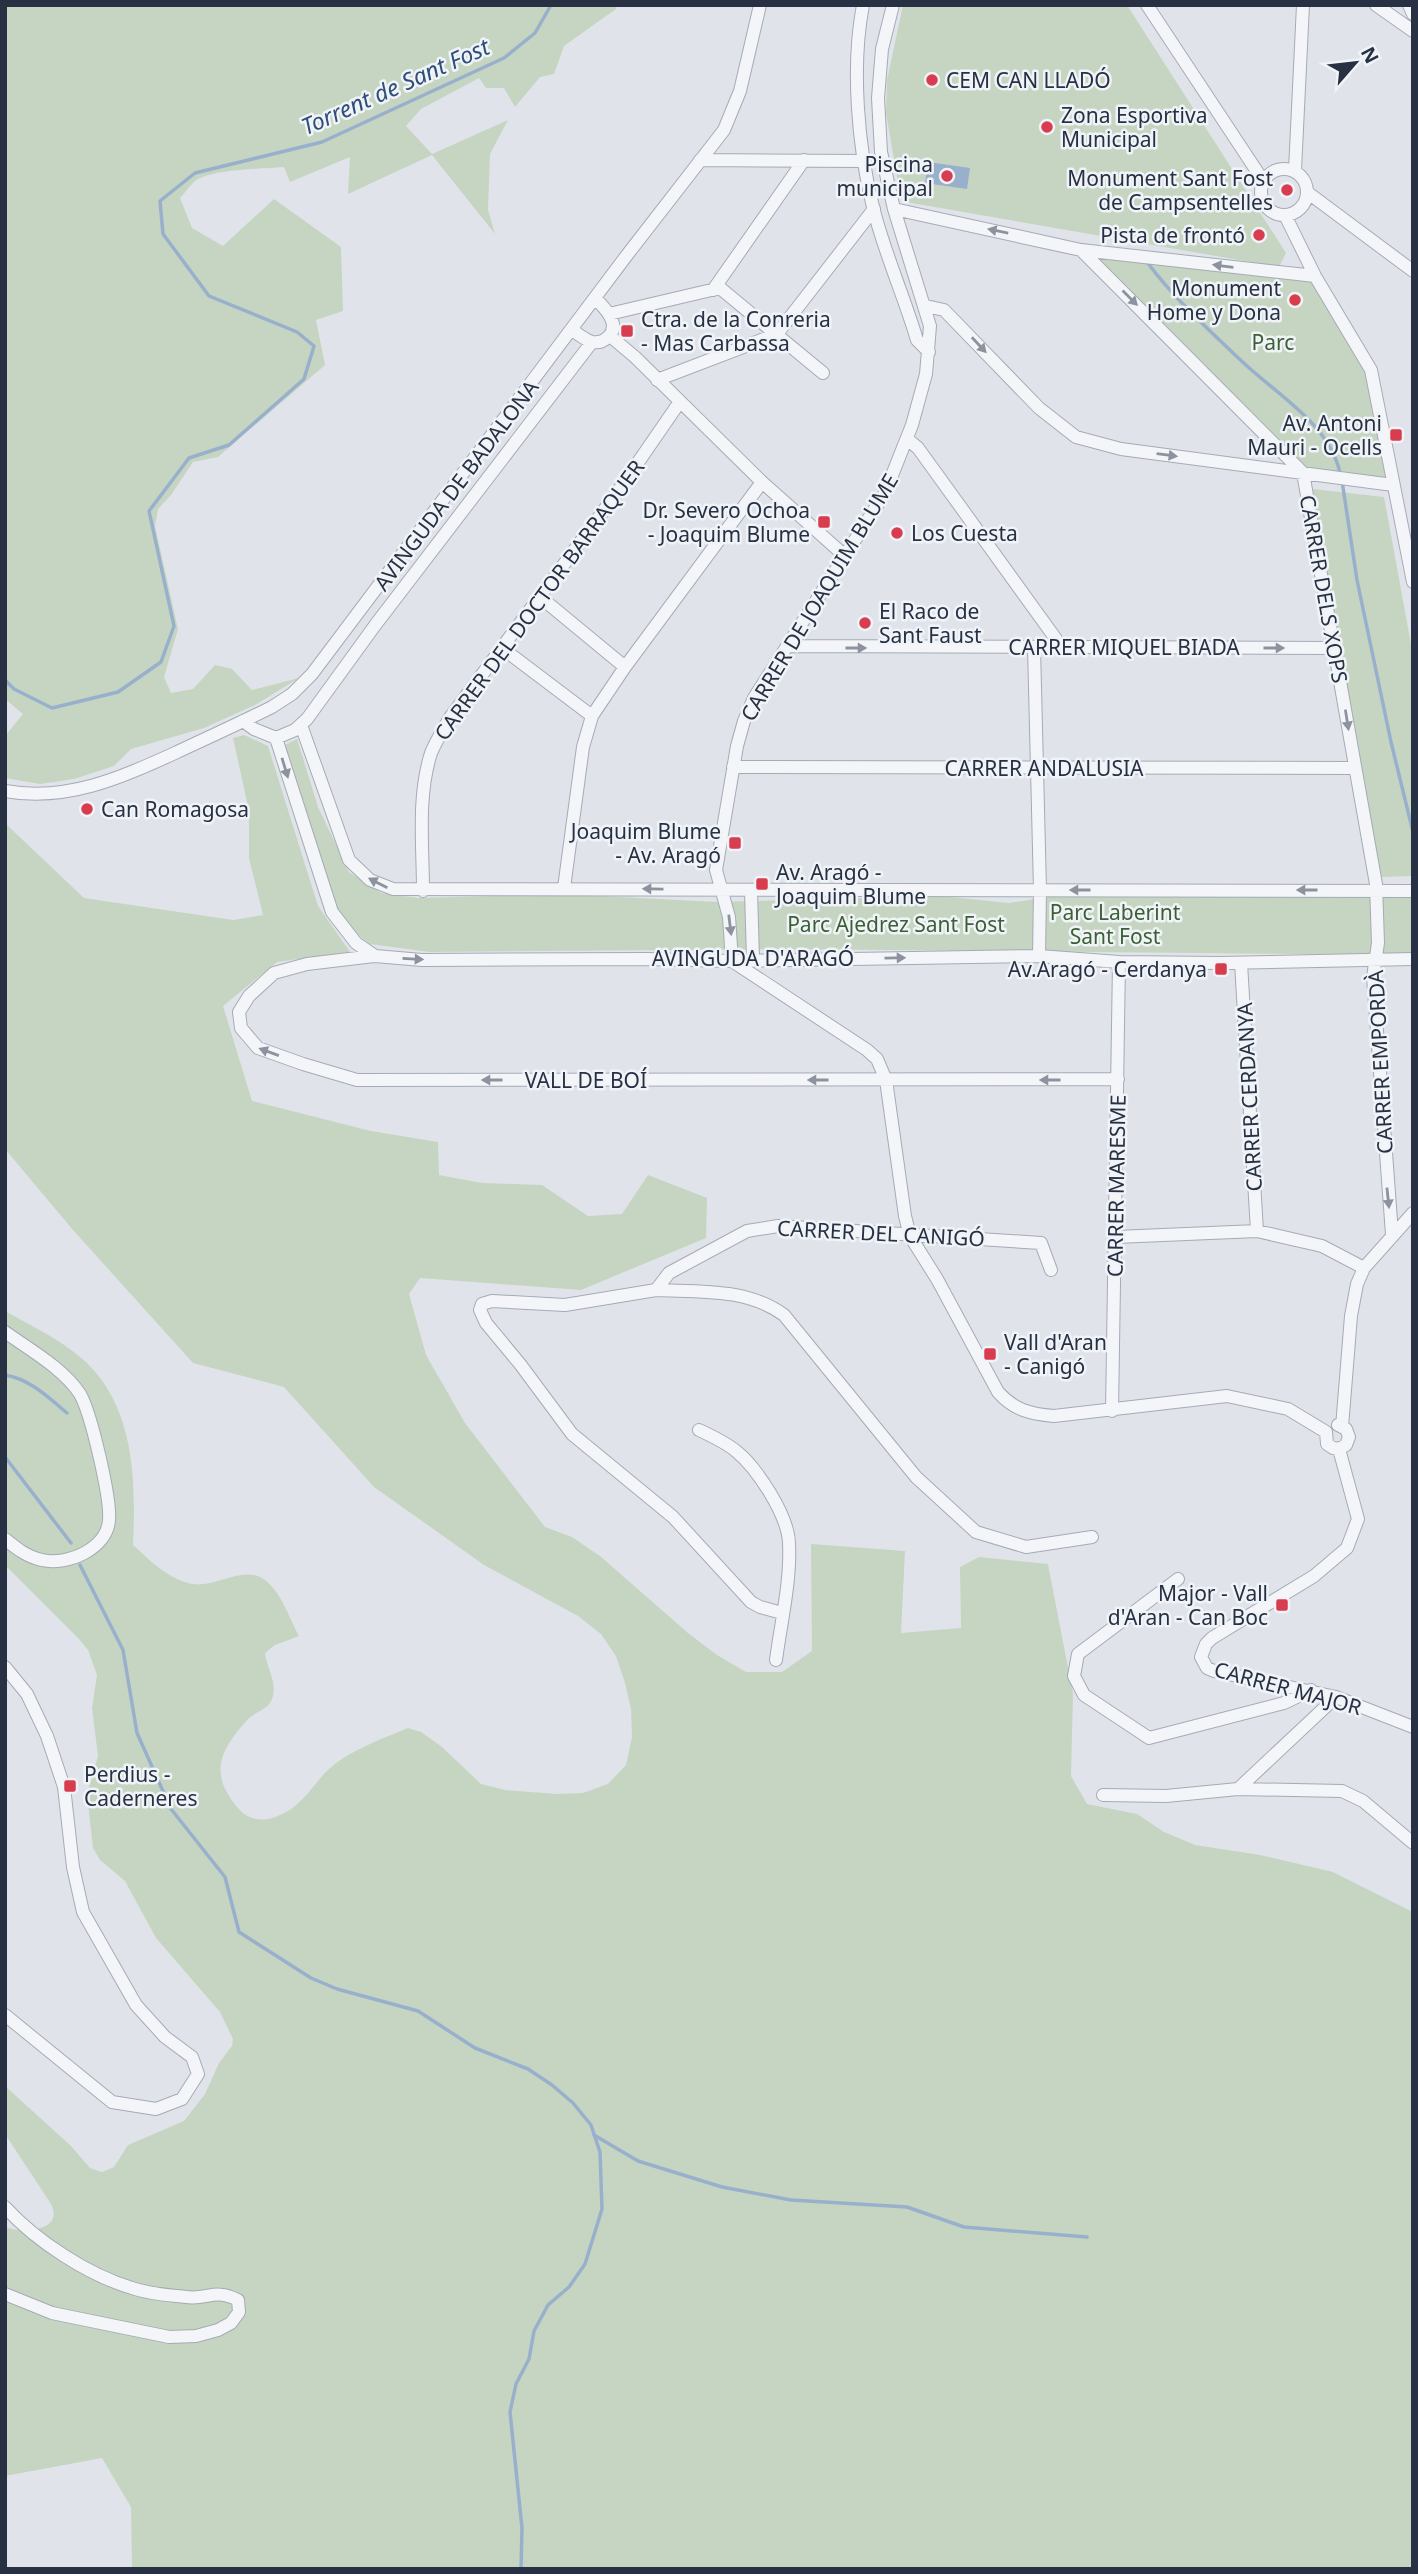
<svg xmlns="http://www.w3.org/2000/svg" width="1418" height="2574" viewBox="0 0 1418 2574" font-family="'Noto Sans',sans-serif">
<rect width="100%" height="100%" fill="#e0e4ea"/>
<path fill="#c5d5c1" d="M5,5H617L616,9L564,46L554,74L540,77L515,107L504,88H486L479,78L421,109L406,126L432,154L508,120L490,154L488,210L495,234L432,155L348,194L350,157L290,182L284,167C262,169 211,169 195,181C190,185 185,193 180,198L192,228L223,246L274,199L341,247L343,311L316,320L325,365L218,457L193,462L171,495L158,509L155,526L178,629L164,677L171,693L193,689L215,665L232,669L252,690L299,678L255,705L204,728L131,749L114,766L74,779L40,784L5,778V736L23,714L5,699Z
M903,5H1127L1286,253L1279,267L906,202L900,194L886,113L887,80Z
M1081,250L1315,276L1371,370L1393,485L1303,473Z
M1313,489L1384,497L1413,655V876L1381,877Z
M244,735L268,746L318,906L350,952L277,962L223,1006L252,1101L371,1131L438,1142L439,1175L482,1183L542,1185L588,1216L622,1214L648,1175L707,1198L706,1238L581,1290L420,1278L409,1294L426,1355L465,1423L545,1527L572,1537L600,1556L688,1633L717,1655L746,1672H782L812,1651L811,1544L905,1551L901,1633L961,1628L960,1567L979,1557L1048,1564L1073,1694L1071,1776L1087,1804L1137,1814L1164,1832L1195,1845L1260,1855L1333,1872L1413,1912V2569H132L131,2507L102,2458L5,2476V2227C22,2234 65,2231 51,2204L5,2134V2086L71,2146L90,2168L102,2172L114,2167L128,2145L184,2121L205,2094L219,2063L232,2046L233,2039L220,2012L156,1938L125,1881L100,1860L93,1848L87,1794L98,1756L92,1708L97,1675L88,1650L79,1639L5,1565V1311C30,1325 57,1338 79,1356C135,1402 136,1479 133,1545C149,1560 170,1580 192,1584C216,1588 244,1564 265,1580C281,1592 290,1619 299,1636L275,1645L265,1653C267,1669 278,1684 272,1699C268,1710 255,1712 248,1719C220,1750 208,1773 238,1808C246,1818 259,1822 272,1818C297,1811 308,1792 324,1774C344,1752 382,1739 408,1728L421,1732L442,1747L481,1784L505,1790L557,1794L583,1793L608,1784L626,1765L632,1737L631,1709L625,1683L616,1656L601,1634L578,1616L484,1565L374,1487L284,1387L193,1363L73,1230L5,1149V823L84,898L233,920L263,915L249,858V811L233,738Z
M297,739L318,807L349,872L381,893L419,898L563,894L717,902L941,896L1009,903L1047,897L1413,894V955L782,949L430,952L370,944L348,927L334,907L285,745Z"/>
<path fill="#99b0cd" d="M928,162L970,168L967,189L925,183Z"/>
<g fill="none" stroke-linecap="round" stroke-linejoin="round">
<path stroke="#99b0cd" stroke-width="3.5" d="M1147,262C1176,301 1212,333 1247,366C1281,397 1330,426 1340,473
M1342,481L1357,580L1391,742L1413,832
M5,680L14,689L52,708L118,692L161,662L174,626L149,511L189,458L229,445L304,379L314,346L297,332L209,296L163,234L160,201L195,173L322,142L504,58L535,33L551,5
M5,1375C30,1379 49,1398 67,1413
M5,1457L71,1543
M80,1565L123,1650L137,1733L171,1809L225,1877L239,1932L311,1978L337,1989L418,2011L475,2048L528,2069L552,2085L573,2103L591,2125L600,2152L602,2209L585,2264L569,2287L548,2305L534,2331L529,2359L516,2384L510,2412L522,2528L521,2569
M594,2135L638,2161L722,2187L791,2200L907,2207L964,2227L1087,2237"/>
<defs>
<path id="minor" d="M863,5C851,67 858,147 873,207C884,252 904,296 917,340L929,352
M1147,5L1264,182
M1376,5L1413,31
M1409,5L1413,14
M700,160L865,161
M1261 192a23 23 0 1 1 46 0a23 23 0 1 1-46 0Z
M1295,170L1303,5
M1307,192L1413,271
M894,209L1081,250L1315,276
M1285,215L1315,276L1371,370L1413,582
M1081,250L1303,473L1376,884L1378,943L1373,977L1392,1234
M713,290L804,160
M926,306L944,310L1039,408L1076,437L1121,449L1393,485
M609,314L720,288L823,373
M572,330C578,334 585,340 592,342C598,343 604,341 608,337C622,325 604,307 595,298
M610,336L635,357L762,482L845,556
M657,380L777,334L874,209
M907,439L918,448L1061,646
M539,596L625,667
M788,646L1335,648
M1034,647L1040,890L1039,956
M502,648L592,716
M243,721L254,729L276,738L332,912L356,943L375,956L422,960L646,959L732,961L1039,956L1119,962L1220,963L1413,959
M301,725L349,860L370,880L393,889L1413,891
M276,738L295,730L307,719L376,624L592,342
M733,767L1355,768
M5,791C67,802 120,778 175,753C207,738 240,723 272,707L292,694L312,674L627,255L724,130L740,91L760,5
M564,888L583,747L592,716L625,667L762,482
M423,891C423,846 417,797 431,753C436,741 443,730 449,719L619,490L679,403
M751,891L753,959
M374,956L307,964L274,973L249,996L239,1012L241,1028L258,1048L303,1064L357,1080L1118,1079
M732,961L729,917L716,870L737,746L744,721L754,698L885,493L912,425L926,374L930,326L894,209L881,152L878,98L882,49L893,5
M732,961L867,1050L877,1059L886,1080L905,1216L910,1236L937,1279L998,1392C1014,1410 1030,1414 1054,1416L1227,1396L1288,1409L1326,1432
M1241,963L1257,1231
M1116,1237L1257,1231L1322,1246L1364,1268
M656,1290C700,1292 747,1288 784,1315L916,1477L976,1532L1026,1547L1092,1537
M5,1332C30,1350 63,1368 80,1394C91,1413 111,1498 109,1520C107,1549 67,1566 42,1560C27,1557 16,1548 5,1539
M1112,1411L1119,962
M1338,1425L1346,1429L1349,1437L1346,1445L1339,1449
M1342,1427L1351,1316L1357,1284L1364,1268L1413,1213
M699,1430C712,1436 725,1442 736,1451C757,1468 788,1515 789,1543C791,1581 781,1622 776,1660
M1326,1432L1327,1444L1333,1448L1339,1449
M1339,1449L1358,1519L1347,1548L1314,1576L1212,1638L1206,1644L1201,1657L1207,1668L1214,1671L1336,1697L1413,1727
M1178,1579L1078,1654L1074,1676L1084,1695L1149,1738L1284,1703L1311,1690
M782,1613L760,1607L751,1602L673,1517L572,1434L520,1364L486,1323L480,1310L482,1304L492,1301L565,1305L656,1290L669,1273L747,1231L778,1226L1041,1243L1051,1270
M5,1667L27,1694L47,1736L64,1787L73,1867L83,1912L136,2005L165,2037L192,2057L198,2074L182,2099L156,2109L112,2102L5,2015
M1238,1789L1342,1791L1363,1801L1413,1843
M1103,1795L1166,1796L1238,1789L1336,1697
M5,2207C36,2241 88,2275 132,2288C149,2294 168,2295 186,2297C208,2300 214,2288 238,2300L239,2312L231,2323L218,2330L196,2336L169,2337L52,2313L5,2294"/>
</defs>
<use href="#minor" stroke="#a5abb5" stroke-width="14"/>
<use href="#minor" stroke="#f3f5f8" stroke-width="12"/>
</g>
<defs><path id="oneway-solid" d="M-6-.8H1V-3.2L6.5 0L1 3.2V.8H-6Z" transform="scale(1.75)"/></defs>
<g fill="#8d939e">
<use href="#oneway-solid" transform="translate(998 231) rotate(-168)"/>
<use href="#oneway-solid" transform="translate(1223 266) rotate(-173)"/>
<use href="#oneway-solid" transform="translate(1130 298) rotate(45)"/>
<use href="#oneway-solid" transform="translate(979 345) rotate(47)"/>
<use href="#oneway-solid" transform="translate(1167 455) rotate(7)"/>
<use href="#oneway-solid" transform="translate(856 648)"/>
<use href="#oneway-solid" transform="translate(1274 648)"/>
<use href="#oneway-solid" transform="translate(1347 720) rotate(81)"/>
<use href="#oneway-solid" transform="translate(285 768) rotate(73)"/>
<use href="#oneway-solid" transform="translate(378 883) rotate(-153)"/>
<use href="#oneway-solid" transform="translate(653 889) rotate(-179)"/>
<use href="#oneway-solid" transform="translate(1080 890) rotate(-180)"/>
<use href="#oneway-solid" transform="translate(1307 890) rotate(-180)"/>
<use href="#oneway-solid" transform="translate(730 925) rotate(83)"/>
<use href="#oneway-solid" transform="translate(895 958) rotate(-1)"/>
<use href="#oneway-solid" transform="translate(413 959) rotate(3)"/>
<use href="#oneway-solid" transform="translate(269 1052) rotate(-160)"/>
<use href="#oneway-solid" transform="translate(492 1080) rotate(180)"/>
<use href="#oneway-solid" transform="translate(818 1080) rotate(180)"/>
<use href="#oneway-solid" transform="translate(1050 1080) rotate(180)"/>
<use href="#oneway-solid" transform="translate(1388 1198) rotate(84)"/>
</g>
<g fill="#d83c4f" stroke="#f0f3f7" stroke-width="2.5">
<circle cx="932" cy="80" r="7"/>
<circle cx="1047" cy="127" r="7"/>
<circle cx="947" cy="176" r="7"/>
<circle cx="1287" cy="190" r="7"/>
<circle cx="1259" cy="235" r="7"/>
<circle cx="1295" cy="300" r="7"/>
<rect x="620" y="324" width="14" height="14" rx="3.5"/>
<rect x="1389" y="428" width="14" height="14" rx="3.5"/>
<rect x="817" y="515" width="14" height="14" rx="3.5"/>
<circle cx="897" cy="533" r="7"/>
<circle cx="865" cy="623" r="7"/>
<circle cx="87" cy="809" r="7"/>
<rect x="728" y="836" width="14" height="14" rx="3.5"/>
<rect x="755" y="877" width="14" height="14" rx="3.5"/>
<rect x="1214" y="962" width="14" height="14" rx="3.5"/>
<rect x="983" y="1347" width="14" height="14" rx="3.5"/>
<rect x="1275" y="1598" width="14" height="14" rx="3.5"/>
<rect x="63" y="1779" width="14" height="14" rx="3.5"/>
</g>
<g text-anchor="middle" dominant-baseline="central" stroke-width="5" stroke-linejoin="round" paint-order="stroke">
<g font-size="21" fill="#273143" stroke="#f0f3f7" text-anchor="start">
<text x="946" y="80">CEM CAN LLADÓ</text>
<text x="1061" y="115">Zona Esportiva<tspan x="1061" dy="24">Municipal</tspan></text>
<text x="933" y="164" text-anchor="end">Piscina<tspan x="933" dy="24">municipal</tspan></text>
<text x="1273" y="178" text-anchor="end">Monument Sant Fost<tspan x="1273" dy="24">de Campsentelles</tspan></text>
<text x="1245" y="235" text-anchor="end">Pista de frontó</text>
<text x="1281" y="288" text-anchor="end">Monument<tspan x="1281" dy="24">Home y Dona</tspan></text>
<text x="641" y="319">Ctra. de la Conreria<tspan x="641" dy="24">- Mas Carbassa</tspan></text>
<text x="1382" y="423" text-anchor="end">Av. Antoni<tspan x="1382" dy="24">Mauri - Ocells</tspan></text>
<text x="810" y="510" text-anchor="end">Dr. Severo Ochoa<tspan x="810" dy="24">- Joaquim Blume</tspan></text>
<text x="911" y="533">Los Cuesta</text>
<text x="879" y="611">El Raco de<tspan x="879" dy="24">Sant Faust</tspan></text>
<text x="101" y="809">Can Romagosa</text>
<text x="721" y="831" text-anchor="end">Joaquim Blume<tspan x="721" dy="24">- Av. Aragó</tspan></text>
<text x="776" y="872">Av. Aragó -<tspan x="776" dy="24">Joaquim Blume</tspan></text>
<text x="1207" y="969" text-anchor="end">Av.Aragó - Cerdanya</text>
<text x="1004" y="1342">Vall d'Aran<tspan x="1004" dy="24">- Canigó</tspan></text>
<text x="1268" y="1593" text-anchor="end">Major - Vall<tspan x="1268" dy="24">d'Aran - Can Boc</tspan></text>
<text x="84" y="1774">Perdius -<tspan x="84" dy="24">Caderneres</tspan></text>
</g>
<g font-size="21" fill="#3b6034" stroke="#f0f3f7">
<text x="1273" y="342">Parc</text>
<text x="1115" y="912">Parc Laberint<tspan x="1115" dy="24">Sant Fost</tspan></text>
<text x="896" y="924">Parc Ajedrez Sant Fost</text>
</g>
<g font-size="21" fill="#273143" stroke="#f0f3f7">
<text transform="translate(456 485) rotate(-53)">AVINGUDA DE BADALONA</text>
<text transform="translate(1324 589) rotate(80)">CARRER DELS XOPS</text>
<text transform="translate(819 597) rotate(-59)">CARRER DE JOAQUIM BLUME</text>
<text transform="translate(539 600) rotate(-54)">CARRER DEL DOCTOR BARRAQUER</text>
<text x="1124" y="647">CARRER MIQUEL BIADA</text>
<text x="1044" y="768">CARRER ANDALUSIA</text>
<text x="753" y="958">AVINGUDA D'ARAGÓ</text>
<text transform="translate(1380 1062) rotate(-93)">CARRER EMPORDÀ</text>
<text x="586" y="1080">VALL DE BOÍ</text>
<text transform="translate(1249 1097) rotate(-93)">CARRER CERDANYA</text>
<text transform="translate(1116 1186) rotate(-89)">CARRER MARESME</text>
<text transform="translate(881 1233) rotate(3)">CARRER DEL CANIGÓ</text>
<text transform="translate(1288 1688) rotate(15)">CARRER MAJOR</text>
</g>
<g font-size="23" font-style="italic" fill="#2e4e7a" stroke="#f0f3f7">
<text transform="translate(395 86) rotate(-24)">Torrent de Sant Fost</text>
</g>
</g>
<rect width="1418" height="2574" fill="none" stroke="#273143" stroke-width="14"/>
<g transform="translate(1355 63) rotate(62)" stroke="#f0f3f7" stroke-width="5" paint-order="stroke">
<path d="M0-5L12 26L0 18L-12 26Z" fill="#273143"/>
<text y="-10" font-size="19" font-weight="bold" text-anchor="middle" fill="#273143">N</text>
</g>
</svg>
